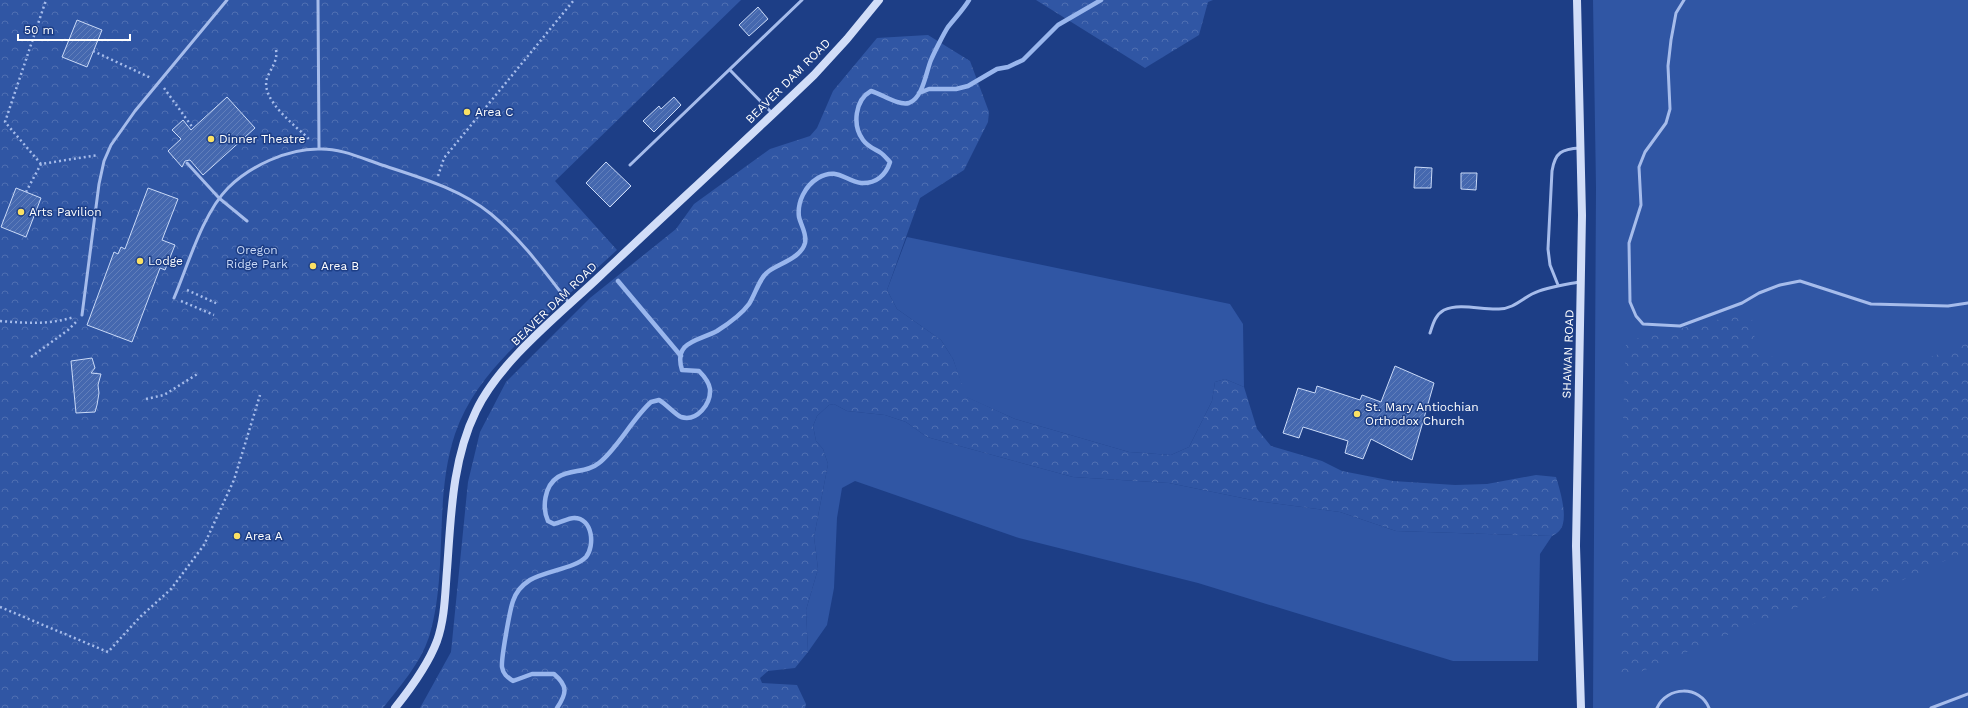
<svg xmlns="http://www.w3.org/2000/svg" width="1968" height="708" viewBox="0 0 1968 708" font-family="'Work Sans',sans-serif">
<defs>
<pattern id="forest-crowns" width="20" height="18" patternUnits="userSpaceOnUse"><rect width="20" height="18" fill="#3056a4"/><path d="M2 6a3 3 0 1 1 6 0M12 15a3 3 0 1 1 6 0" fill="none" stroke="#4f6fb2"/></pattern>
<pattern id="building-hatch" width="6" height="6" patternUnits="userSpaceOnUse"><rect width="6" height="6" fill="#4568af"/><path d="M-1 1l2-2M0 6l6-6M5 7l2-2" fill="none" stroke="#617fbb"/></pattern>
</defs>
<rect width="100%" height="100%" fill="#1d3e86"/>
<path fill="#3056a4" d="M1593,0H1968V708H1593L1596,188Z
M907,237L1230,304L1243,324L1244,387L1225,379L1215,382L1212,401L1189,447L1171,455L1129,452L1015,419L966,397L953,359L941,340L897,309L887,290Z
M834,404L847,411L885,415L906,422L927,437L1073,477L1169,483L1257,501L1340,512L1396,531L1552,536L1540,554L1538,661H1453L1198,583L1019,538L855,481L842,488L837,518L834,588L827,625L808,652L806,610L818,569L814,537L828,464L823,449L816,441L813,426L817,416L829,405Z"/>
<path fill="url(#forest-crowns)" d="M0,0H741L555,181L617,250C594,271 571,292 548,314C511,349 472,384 455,434C433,500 449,572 429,637C420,664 400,686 383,708H0Z
M1036,0H1213L1208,2L1199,35L1145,68Z
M928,35L970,61L989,112L988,122L964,170L920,198L887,290L897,309L941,340L953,359L967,397L1015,419L1129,452L1171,455L1189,447L1212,401L1215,382L1225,379L1244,387L1257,429L1271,446L1322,461L1342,471L1393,481L1455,485L1487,484L1536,475L1556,477C1560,490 1569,519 1560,530C1558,533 1554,535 1552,536L1396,531L1340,512L1257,501L1169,483L1073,477L927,437L906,422L885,415L847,411L834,404L829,405L817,416L813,426L816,441L823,449L828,464L814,537L818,569L806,610L808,652L795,668L768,671L760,678L762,683L797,685L806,704L805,708H420L451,652L468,482L480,432L506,382L590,298L676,229L694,204L770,149L810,136L817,128L833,91L877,38Z
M1751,312L1757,355L1827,363L1920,361L1968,343V550L1870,595L1837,593L1765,619L1619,681L1621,477L1626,341Z"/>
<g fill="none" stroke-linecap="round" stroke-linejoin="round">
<path stroke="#99b6ed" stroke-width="4.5" d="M919,93L929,89H956L968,86L997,69L1008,67L1023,60L1058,25L1101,0
M618,281L681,356
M557,708C567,693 568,686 554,674H532L513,681C507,677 503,674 502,667C501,659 510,609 513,601C516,592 522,585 530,580C545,571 576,568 586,557C595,546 593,518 574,518C568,518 560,523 554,524L548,521C542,508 544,486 558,477C571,469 587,473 599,463C618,448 632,419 651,402L659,400C666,404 676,415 681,417C697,422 711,404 710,389C709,382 703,375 699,371L682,370C673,341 699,341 717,331C728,324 741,315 749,304C756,293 759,278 769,271C780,263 801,258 805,243C807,233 801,226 799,217C797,202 805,186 818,178C837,167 844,180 861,183C876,184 886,175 890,162C887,159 884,155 881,153C875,149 868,147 863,140C852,125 855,100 871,91C882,94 898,106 909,103C923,98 926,72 931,60C934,53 944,33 948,27C955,18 963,10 969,0"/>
</g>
<path fill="url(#building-hatch)" stroke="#cadaf8" d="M758,7L768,19L749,36L739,25Z
M77,20L102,30L87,67L62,57Z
M227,97L255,128L203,175L190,160L185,161L182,167L168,151L181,139L172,130L183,120L191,130Z
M674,97L681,105L654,132L643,121L659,106L661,109Z
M606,162L631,186L610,207L586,183Z
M1415,167L1432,168L1431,188H1414Z
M1461,173H1477L1476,190L1461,189Z
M16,188L41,198L26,237L1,227Z
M148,188L178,199L162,240L175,245L165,270L160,268L132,342L87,325L114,252L118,254L121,247L125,249Z
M92,358L95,368L91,373L101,374L98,385L99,393L97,405L95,412L76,413L71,361Z
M1395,366L1434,383L1412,460L1371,439L1363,459L1345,453L1348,441L1303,427L1299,438L1283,433L1298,388L1315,393L1317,386L1360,400L1362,395L1381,402Z"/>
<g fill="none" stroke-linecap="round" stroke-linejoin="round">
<path stroke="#a6bceb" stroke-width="2.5" stroke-dasharray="2 3" stroke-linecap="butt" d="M276,50C278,61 271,68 267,78C260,100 296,126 310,140
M93,51L151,78
M164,88L193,128
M41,164L5,122L46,0
M438,176L444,158L574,0
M26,192L41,164L98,155
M187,290L218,304
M181,301L214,315
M0,321C26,323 49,325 74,317
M31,357L68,330L77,321
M146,399L164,395L199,373
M0,607L108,652L140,617L171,589L204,545L234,480L260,395"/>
<path stroke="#a6bceb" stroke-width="3" d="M318,0L319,148
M1684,0L1676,13L1671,40L1668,66L1670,109L1666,123L1645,152L1639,167L1641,205L1629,243L1630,302L1636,316L1643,324L1680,326L1742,303L1759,293L1780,285L1800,281L1871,304L1948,306L1968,303
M730,70L773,114
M187,163L219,198L247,221
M630,165L802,0
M1558,285L1550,265L1548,249L1552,171C1555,152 1562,149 1580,148
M174,298C188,265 203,213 228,188C250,166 287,149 318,149C339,148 359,157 379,164C418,177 459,188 491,214C522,240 545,272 569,303
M82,315L99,184L104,161L111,145L135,111L227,0
M1430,333C1433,324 1435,315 1444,310C1460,303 1482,310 1499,309C1512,309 1521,300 1532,294C1546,287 1563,285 1579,282
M1657,708C1667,686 1700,685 1709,708
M1931,708L1968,694"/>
<path stroke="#d1ddf8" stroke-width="8" d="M1577,0L1582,215L1576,546L1581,708
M395,708C411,688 428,665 437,641C445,618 445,594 447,570C451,516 452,460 476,411C499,362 560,314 599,277C671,209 743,143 814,75L847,39L879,0"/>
</g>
<g fill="#fbe164" stroke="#1d3e86" stroke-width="1.5">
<circle cx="467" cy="112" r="4"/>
<circle cx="211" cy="139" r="4"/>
<circle cx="21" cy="212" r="4"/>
<circle cx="140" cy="261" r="4"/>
<circle cx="313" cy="266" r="4"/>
<circle cx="1357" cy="414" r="4"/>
<circle cx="237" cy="536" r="4"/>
</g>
<g text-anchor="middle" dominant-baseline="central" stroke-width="3" stroke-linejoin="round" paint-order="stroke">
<g font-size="12" fill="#fff" stroke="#1d3e86">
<text transform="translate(788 81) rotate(-45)">BEAVER DAM ROAD</text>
<text transform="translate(554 304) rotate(-44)">BEAVER DAM ROAD</text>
<text transform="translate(1568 354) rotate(-88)">SHAWAN ROAD</text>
</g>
<g font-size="12" fill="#fff" stroke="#1d3e86" text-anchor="start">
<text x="475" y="112">Area C</text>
<text x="219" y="139">Dinner Theatre</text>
<text x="29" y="212">Arts Pavilion</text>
<text x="148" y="261">Lodge</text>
<text x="321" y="266">Area B</text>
<text x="1365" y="407">St. Mary Antiochian<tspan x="1365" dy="14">Orthodox Church</tspan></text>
<text x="245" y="536">Area A</text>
</g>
<g font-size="12" fill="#cadaf8" stroke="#1d3e86">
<text x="257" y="250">Oregon<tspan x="257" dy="14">Ridge Park</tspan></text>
</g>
</g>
<path d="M18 34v6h112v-6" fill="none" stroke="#ffffff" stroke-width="2"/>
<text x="24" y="34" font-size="12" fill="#ffffff" stroke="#1d3e86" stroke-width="3" paint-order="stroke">50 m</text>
</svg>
